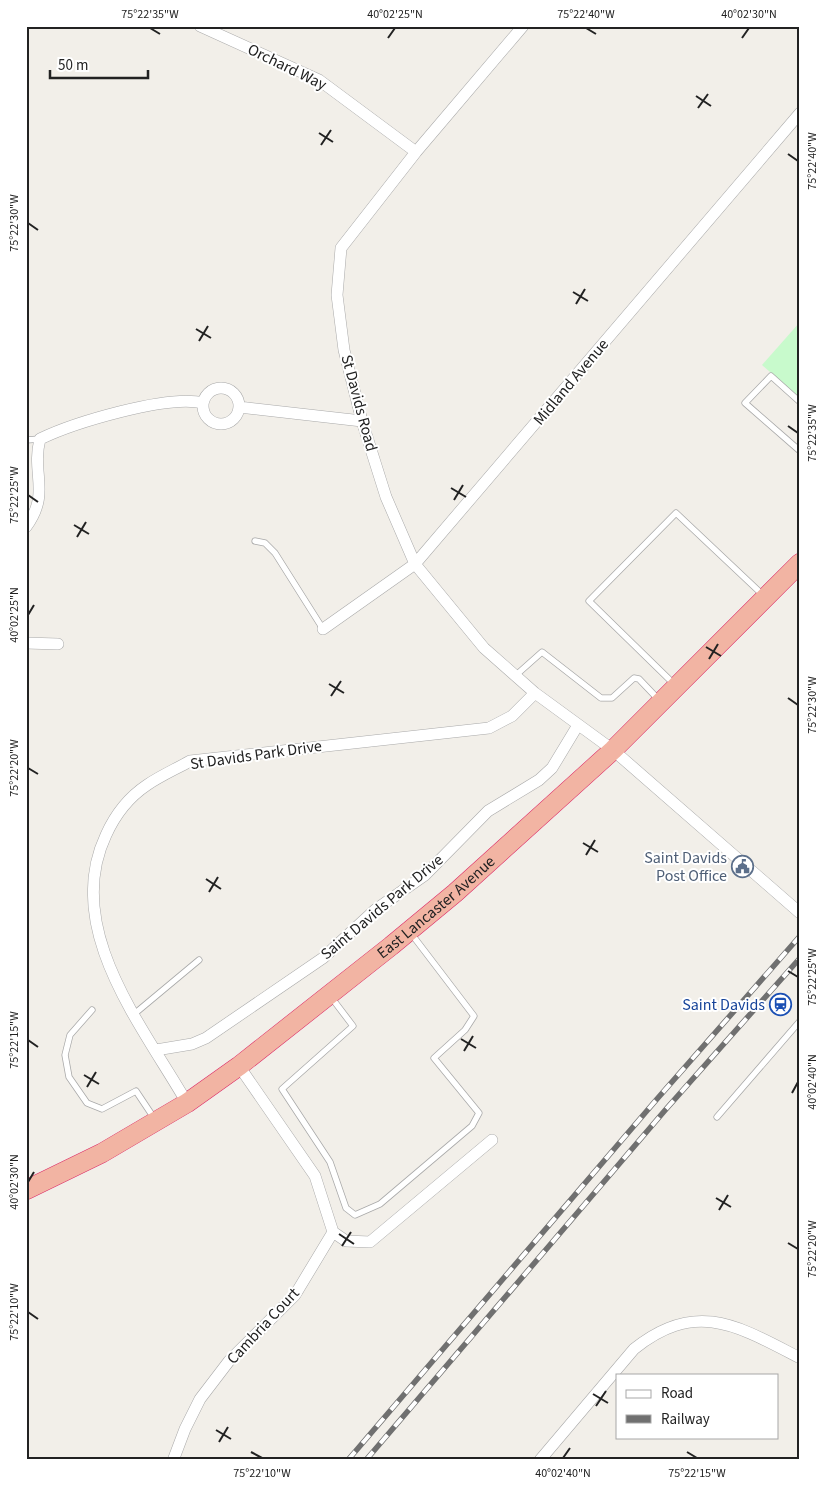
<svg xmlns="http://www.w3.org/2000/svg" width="826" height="1486" viewBox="0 0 826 1486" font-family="'Source Sans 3',sans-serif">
<rect width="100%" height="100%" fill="#f2efe9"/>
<path fill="#c8facc" d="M800,322V398L762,365Z"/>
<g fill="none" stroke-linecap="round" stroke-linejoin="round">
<defs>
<path id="service" d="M800,402L771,376L745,403L800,451
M26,440L40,439
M255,541L265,543L275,553L323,629
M515,676L542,652L601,698H612L634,678L639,679L659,700
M674,684L589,601L676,513L763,595
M331,997L353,1026L282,1089L330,1162L346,1208L355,1215L380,1204L472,1126L479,1113L434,1058L465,1030L474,1016L410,932
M92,1010L70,1035L65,1055L69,1077L87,1103L102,1109L136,1091L154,1118
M133,1015L199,960
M717,1117L800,1021"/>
<path id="minor" d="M200,26L319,80L416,152
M523,26L416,152L341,248L337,295L344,350L362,421L386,497L415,564L484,648L535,693L613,750L800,913
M203 406a18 18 0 1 1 36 0a18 18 0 1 1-36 0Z
M239,407L362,421
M26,527C51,493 31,474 40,439C73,423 168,394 203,403
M323,629L415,564L800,113
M26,643L58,644
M156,1050L192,1044L206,1038L323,958L375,910L425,875L488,811L539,780L552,768L578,725
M187,1103C142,1025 62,928 106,835C115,815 129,797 147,785C160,776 176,769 190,761L489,728L512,716L535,693
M333,1232L346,1241L370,1242L492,1140
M174,1458L185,1429L200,1399L229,1361L295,1295L333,1232L315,1176L239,1066
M540,1460L634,1349C696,1299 738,1326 800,1358"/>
<g id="trunk">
<path id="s1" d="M26,1190L102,1153L187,1103L239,1066L391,946L455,893L613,750L800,563"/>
</g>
</defs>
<use href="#service" stroke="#a9a9a9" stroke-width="7"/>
<use href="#minor" stroke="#a9a9a9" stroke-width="12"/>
<use href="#trunk" stroke="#dc2a67" stroke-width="20"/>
<use href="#service" stroke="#fff" stroke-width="5.5"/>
<use href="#minor" stroke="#fff" stroke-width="11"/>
<use href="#trunk" stroke="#f2b4a3" stroke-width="19"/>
<defs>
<path id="rail" d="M348,1460L657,1099L800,936
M366,1460L667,1108L800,958"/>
</defs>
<use href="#rail" stroke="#707070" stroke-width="5.5"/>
<use href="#rail" stroke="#fff" stroke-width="4" stroke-dasharray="11" stroke-linecap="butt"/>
</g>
<path fill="none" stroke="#222" stroke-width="2" d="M150,28L160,34M586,28L596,34M388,38L395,28M742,38L749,28M696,96L711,106M698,108L708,94M319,133L333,142M321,145L331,130M788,154L798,161M28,223L38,230M573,292L588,301M576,304L585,289M196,329L211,338M199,341L208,326M788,426L798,433M451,488L466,497M28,495L38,502M454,500L463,485M74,525L89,534M77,537L86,522M28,615L34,605M706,647L721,656M709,659L718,644M329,684L344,693M331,696L341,681M788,698L798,705M28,768L38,774M583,843L598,852M586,855L595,840M206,879L221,889M209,892L218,877M788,971L798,977M461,1039L476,1048M28,1040L38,1047M464,1051L473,1036M84,1075L99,1084M87,1087L96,1072M792,1093L798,1082M28,1182L34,1172M716,1198L731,1207M719,1210L728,1195M339,1234L354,1244M788,1243L798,1249M342,1246L351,1232M28,1312L38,1319M593,1394L608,1403M596,1406L606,1391M216,1430L231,1439M219,1442L228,1427M251,1452L262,1458M687,1452L697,1458M563,1458L570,1448"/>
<defs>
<symbol id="civic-ring" viewBox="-11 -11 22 22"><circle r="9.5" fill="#fff" stroke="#5c6f8a" stroke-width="1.5"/><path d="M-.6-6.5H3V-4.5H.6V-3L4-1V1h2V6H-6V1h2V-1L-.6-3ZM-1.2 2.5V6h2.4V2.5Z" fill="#5c6f8a"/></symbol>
<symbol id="station-ring" viewBox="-11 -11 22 22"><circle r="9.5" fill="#fff" stroke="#1a4fb4" stroke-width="1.5"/><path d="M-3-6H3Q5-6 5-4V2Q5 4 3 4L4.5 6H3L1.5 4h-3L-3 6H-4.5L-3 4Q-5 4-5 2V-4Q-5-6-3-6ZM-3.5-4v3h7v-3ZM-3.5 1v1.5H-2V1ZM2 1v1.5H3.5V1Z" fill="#1a4fb4"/></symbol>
</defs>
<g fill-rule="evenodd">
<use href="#civic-ring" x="730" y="854" width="25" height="25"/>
<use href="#station-ring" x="768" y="992" width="25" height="25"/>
</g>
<g text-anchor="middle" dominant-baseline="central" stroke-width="4" stroke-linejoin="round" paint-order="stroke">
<g font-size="16" fill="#222" stroke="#fff">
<text transform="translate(287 67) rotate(26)">Orchard Way</text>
<text transform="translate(571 382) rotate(-50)">Midland Avenue</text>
<text transform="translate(359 403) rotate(75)">St Davids Road</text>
<text transform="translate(256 755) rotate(-8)">St Davids Park Drive</text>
<text stroke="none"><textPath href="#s1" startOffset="500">East Lancaster Avenue</textPath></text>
<text transform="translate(382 907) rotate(-40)">Saint Davids Park Drive</text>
<text transform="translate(263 1326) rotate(-47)">Cambria Court</text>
</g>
<g font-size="16" fill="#4e5e75" stroke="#fff" text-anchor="end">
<text x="727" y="858">Saint Davids<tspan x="727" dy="18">Post Office</tspan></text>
</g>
<g font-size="16" fill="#164399" stroke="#fff" text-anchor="end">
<text x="765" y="1005">Saint Davids</text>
</g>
</g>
<rect width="826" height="1486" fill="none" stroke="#ffffff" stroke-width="55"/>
<rect x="616" y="1374" width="162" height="65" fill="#ffffff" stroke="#a7a7a7"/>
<rect x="626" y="1390" width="25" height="8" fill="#ffffff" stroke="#a7a7a7"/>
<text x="661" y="1398" font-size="15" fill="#222222">Road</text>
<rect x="626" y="1415" width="25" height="8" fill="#707070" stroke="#a7a7a7"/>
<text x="661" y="1424" font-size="15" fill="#222222">Railway</text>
<path d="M50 70v8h98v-8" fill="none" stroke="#222222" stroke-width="2.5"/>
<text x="58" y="70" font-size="15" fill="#222222" stroke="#ffffff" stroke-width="4" paint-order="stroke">50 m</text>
<rect x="28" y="28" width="770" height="1430" fill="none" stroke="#222" stroke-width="2"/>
<g font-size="12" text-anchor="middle" fill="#222">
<text x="150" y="18">75°22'35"W</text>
<text x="395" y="18">40°02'25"N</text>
<text x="586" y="18">75°22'40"W</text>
<text x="749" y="18">40°02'30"N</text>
<text transform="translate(812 161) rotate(-90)" y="4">75°22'40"W</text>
<text transform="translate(14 223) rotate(-90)" y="4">75°22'30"W</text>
<text transform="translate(812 433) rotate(-90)" y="4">75°22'35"W</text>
<text transform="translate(14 495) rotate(-90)" y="4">75°22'25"W</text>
<text transform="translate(14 615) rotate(-90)" y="4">40°02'25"N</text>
<text transform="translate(812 705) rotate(-90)" y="4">75°22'30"W</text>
<text transform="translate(14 768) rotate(-90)" y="4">75°22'20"W</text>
<text transform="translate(812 977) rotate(-90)" y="4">75°22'25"W</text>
<text transform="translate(14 1040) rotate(-90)" y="4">75°22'15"W</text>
<text transform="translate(812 1082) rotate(-90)" y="4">40°02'40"N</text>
<text transform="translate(14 1182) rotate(-90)" y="4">40°02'30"N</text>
<text transform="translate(812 1249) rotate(-90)" y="4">75°22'20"W</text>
<text transform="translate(14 1312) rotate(-90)" y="4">75°22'10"W</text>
<text x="262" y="1477">75°22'10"W</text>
<text x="563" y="1477">40°02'40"N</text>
<text x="697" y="1477">75°22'15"W</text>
</g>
</svg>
